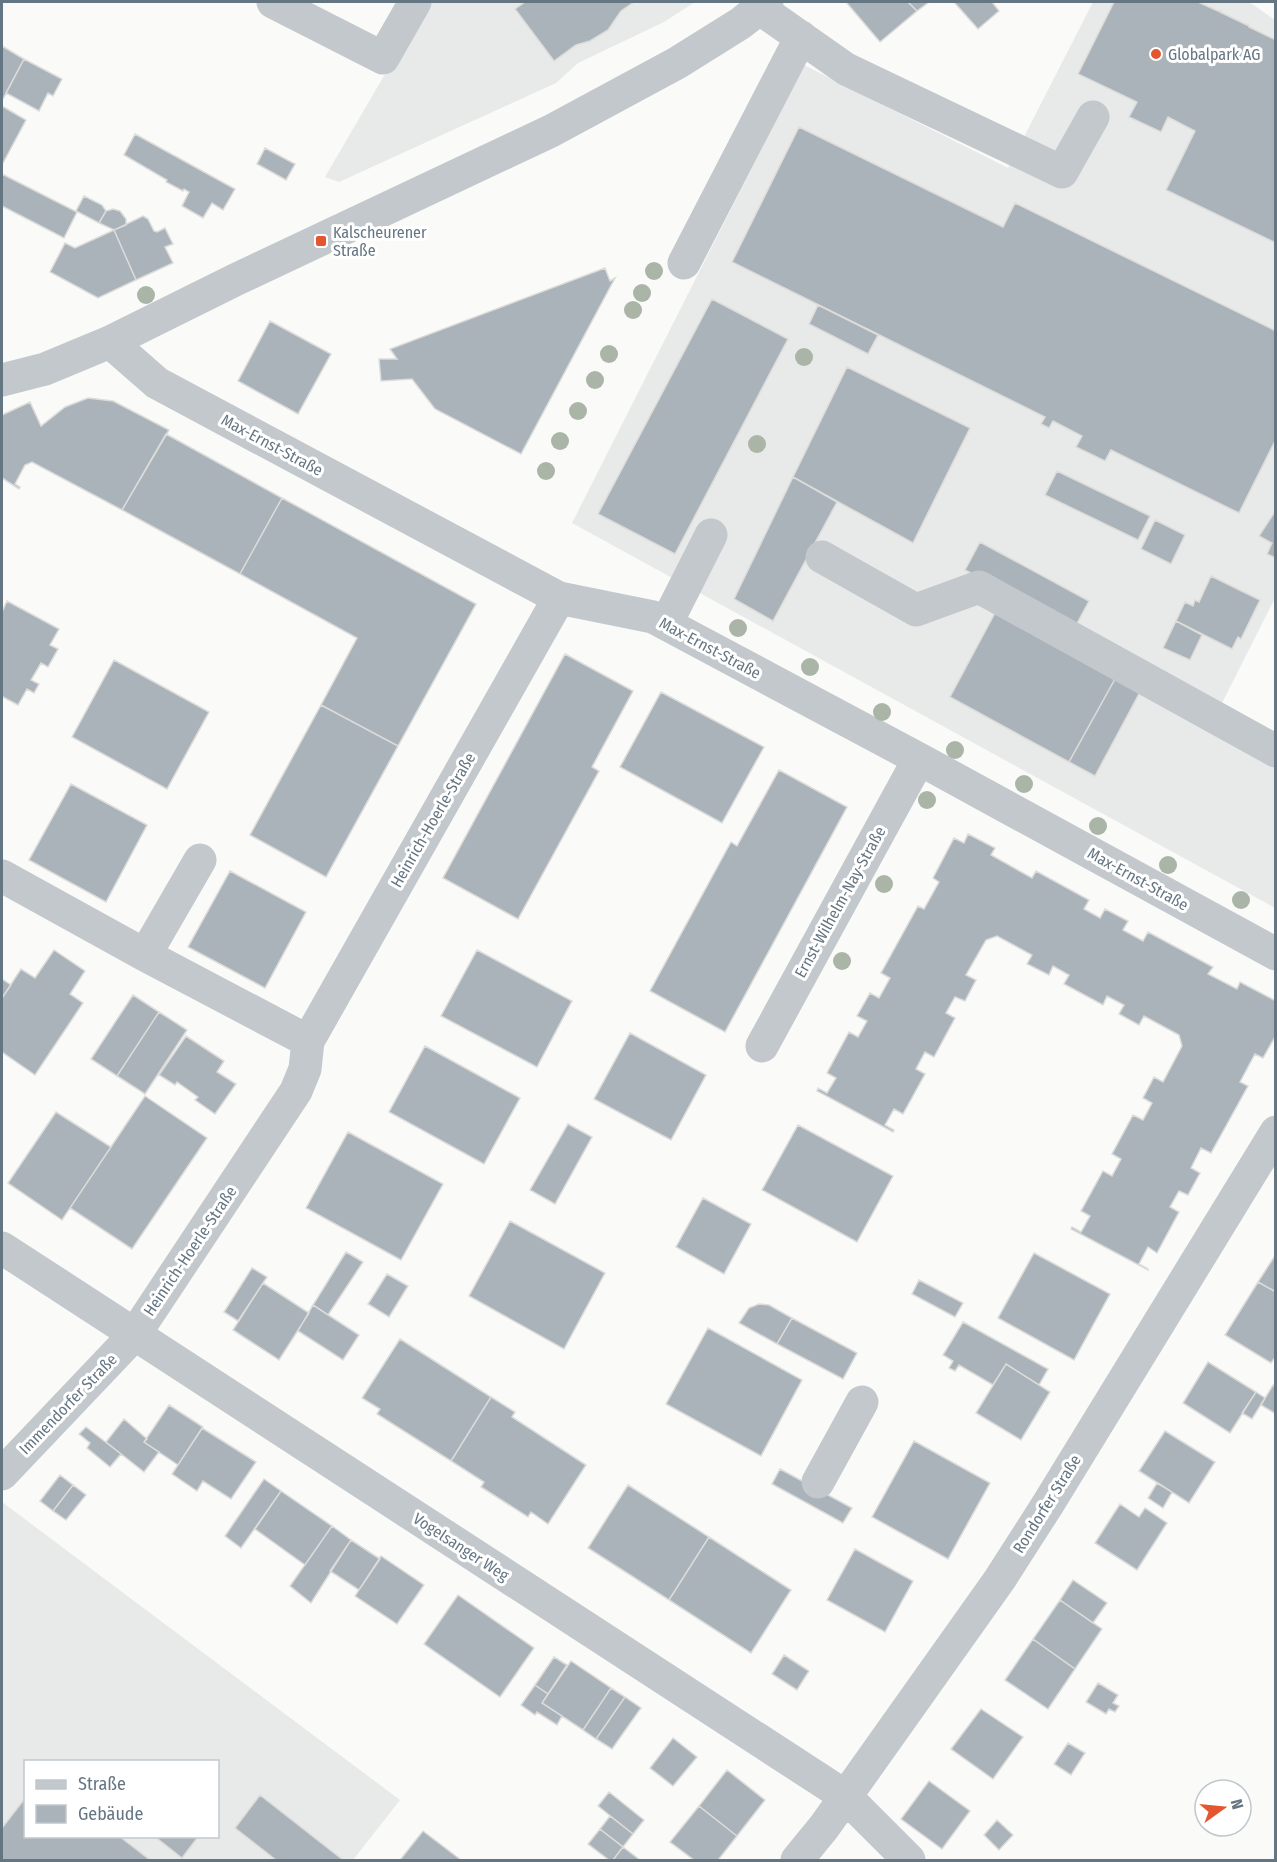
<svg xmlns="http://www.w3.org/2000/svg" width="1277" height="1862" viewBox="0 0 1277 1862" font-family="'Fira Sans Condensed',sans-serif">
<rect width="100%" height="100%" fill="#fafaf8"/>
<path fill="#e8e9e9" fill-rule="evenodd" d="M427,2H695L664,22L578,63L556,83L339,182L325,177Z
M1093,2H1249L1275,20V598L1221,705L1275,735V908L572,523L804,65L1008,168Z
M2,1502L400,1800L353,1860H2ZM26,1762H218V1836H26Z"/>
<path fill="#aab3b9" stroke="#dcdcda" stroke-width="1.5" d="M525,2H634L621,11L608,30L590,41L576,45L554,61L515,9Z
M846,2H908L917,11L880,42Z
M908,2H929L917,11Z
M954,2H992L999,11L978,29Z
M1114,2H1198L1218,11H1221L1220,12L1247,25L1248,24L1249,27L1276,40V243L1166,190L1195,131L1168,117L1161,132L1129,117L1137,102L1078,74Z
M2,46L24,59L2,101Z
M24,59L62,79L53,96L48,93L39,111L6,93Z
M2,106L26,120L2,165Z
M799,127L1003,227L1015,203L1276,331V439L1239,513L1111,450L1105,461L1076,447L1082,436L1053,421L1049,428L1041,424L1045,417L732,262Z
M135,134L235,189L223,210L212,203L203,218L182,206L189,192L184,189L183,191L166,182L167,180L124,155Z
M265,148L295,164L286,180L257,164Z
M2,174L77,212L64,238L2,206Z
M84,196L102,205L106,211L99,223L76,211Z
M113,209L120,211L126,219V225L114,230L99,223L106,211Z
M143,216L148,219L154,231L157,232L165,228L173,244L165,247L173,263L136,280L114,230Z
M114,230L136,280L98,298L50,272L65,243L75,248Z
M605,268L610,281L615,278L521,454L435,409L412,379L381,381L379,359H397L390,349Z
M712,299L788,339L675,554L598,514Z
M818,305L878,335L868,354L809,324Z
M270,321L331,354L298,414L238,381Z
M847,367L970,428L913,543L793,477Z
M88,398L113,401L169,430L122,510L32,462L25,465L15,484L20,487L19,489L2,478V415L30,402L41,426L65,407Z
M166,434L282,498L240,574L122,510Z
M1057,471L1150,516L1138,540L1045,495Z
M793,477L837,502L773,621L734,599Z
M282,498L476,604L398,746L321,705L357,638L240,574Z
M1276,510V558L1267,554L1272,543L1259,536Z
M1155,520L1185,535L1171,564L1141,549Z
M980,542L1089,601L1074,629L965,570Z
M1211,576L1260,600L1241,639L1238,637L1232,649L1176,621L1185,602L1193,606L1195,600L1199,602Z
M7,601L59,629L50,645L58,649L48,667L41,663L31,680L39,684L34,693L27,689L18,705L3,697L2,698V612Z
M995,613L1115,679L1069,762L950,697Z
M1176,621L1202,635L1190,660L1163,648Z
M565,654L633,691L592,767L599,771L518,919L443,878Z
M114,660L209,712L167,789L72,737Z
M1115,679L1140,692L1095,776L1069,762Z
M661,692L764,747L722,823L620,767Z
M321,705L398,746L326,877L250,835Z
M779,770L847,807L725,1032L650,991L731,842L737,846Z
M71,784L147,825L106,902L29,860Z
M968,834L995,848L991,855L1032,878L1036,871L1089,900L1084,909L1100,918L1105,909L1128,921L1123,930L1143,941L1148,932L1213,967L1208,974L1237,989L1240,982L1276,1001V1035L1263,1058L1255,1054L1240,1082L1248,1086L1211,1153L1201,1148L1191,1168L1200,1173L1188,1195L1179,1191L1170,1207L1179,1212L1157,1253L1148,1247L1139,1264L1148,1269V1270L1071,1229L1072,1227L1081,1232L1090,1216L1081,1211L1103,1171L1112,1176L1121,1159L1112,1154L1133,1115L1143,1120L1152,1103L1143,1098L1154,1077L1163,1082L1182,1046L1179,1035L1144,1016L1139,1025L1119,1014L1124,1005L1107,996L1103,1005L1064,984L1069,975L1053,966L1049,975L1027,964L1032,955L997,936L986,940L966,975L976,980L965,1001L955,997L946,1013L955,1018L934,1057L925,1052L916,1069L925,1074L903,1114L894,1109L885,1125L894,1130L893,1132L817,1091L818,1088L827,1093L836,1078L827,1073L849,1032L858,1037L867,1021L857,1016L870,993L879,998L890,978L881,973L918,906L924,909L939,882L933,878L954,838L964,843Z
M230,871L306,912L265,988L188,947Z
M54,950L85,971L70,994L83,1003L35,1075L2,1052V998L21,969L35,978Z
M477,950L572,1001L537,1067L441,1016Z
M2,979L11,985L2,998Z
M133,995L159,1012L117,1076L91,1059Z
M159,1012L187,1030L145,1094L117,1076Z
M630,1033L706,1075L671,1140L594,1099Z
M186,1036L224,1061L217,1072L236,1084L215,1114L195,1100L198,1097L177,1082L175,1085L159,1075Z
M425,1046L520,1098L484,1164L389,1112Z
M145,1096L207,1138L132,1249L70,1208Z
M56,1112L111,1147L62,1220L8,1183Z
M568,1124L592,1137L555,1204L530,1190Z
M798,1125L893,1176L857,1242L762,1190Z
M348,1132L443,1184L401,1260L306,1208Z
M703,1198L751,1224L724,1274L676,1247Z
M510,1221L605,1273L564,1349L469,1296Z
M346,1252L363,1262L328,1315L313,1305Z
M1034,1253L1110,1294L1074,1360L998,1318Z
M1276,1254V1292L1258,1282Z
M252,1268L267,1277L238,1321L224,1312Z
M387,1274L408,1286L389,1317L368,1304Z
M919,1280L963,1303L955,1317L912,1294Z
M1258,1282L1276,1292V1356L1271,1363L1225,1335Z
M263,1283L309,1313L279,1360L233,1330Z
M759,1304L769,1305L792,1318L777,1344L739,1323L749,1308Z
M313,1305L359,1335L343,1360L298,1331Z
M792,1318L857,1353L843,1379L777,1344Z
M963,1322L1048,1369L1039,1385L1006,1364L993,1385L959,1365L955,1371L949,1368L953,1361L943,1355Z
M708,1328L802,1380L761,1456L666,1404Z
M400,1339L491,1397L451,1461L377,1414L380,1409L362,1398Z
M1208,1362L1256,1392L1230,1433L1183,1403Z
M1006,1364L1050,1392L1021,1440L976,1413Z
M1273,1385L1276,1387V1414L1261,1405Z
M1256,1392L1265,1398L1252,1419L1242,1413Z
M491,1397L515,1412L512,1417L586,1465L548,1524L531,1512L528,1517L481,1487L484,1482L451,1461Z
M169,1405L203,1427L178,1465L144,1442Z
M124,1419L147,1439L144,1442L159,1452L144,1472L106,1442Z
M86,1427L121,1454L110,1467L87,1448L90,1443L79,1434Z
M202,1428L256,1462L231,1499L203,1481L197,1491L172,1474Z
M1165,1431L1215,1462L1189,1503L1139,1471Z
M914,1441L990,1483L948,1559L872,1517Z
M780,1469L852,1508L843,1523L772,1484Z
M60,1475L73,1485L53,1511L40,1501Z
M264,1479L281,1491L241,1548L225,1536Z
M1157,1483L1172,1492L1163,1508L1148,1498Z
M73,1485L86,1495L66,1520L53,1511Z
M628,1485L709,1537L669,1600L588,1548Z
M281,1491L332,1526L305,1565L255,1529Z
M1120,1504L1139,1517L1145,1508L1167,1523L1137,1570L1095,1543Z
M332,1526L351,1540L311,1603L290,1586Z
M709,1537L791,1590L751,1653L669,1600Z
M351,1540L380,1559L359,1590L330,1571Z
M855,1549L913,1581L885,1632L827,1600Z
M381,1556L424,1585L397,1624L355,1596Z
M1073,1580L1107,1603L1093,1623L1060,1600Z
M458,1595L534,1648L500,1697L424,1644Z
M1060,1600L1102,1629L1075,1669L1033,1639Z
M1033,1639L1075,1669L1048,1709L1005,1680Z
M784,1655L809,1671L797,1690L772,1674Z
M554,1657L567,1665L548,1694L535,1685Z
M571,1661L611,1688L583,1730L542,1703Z
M1098,1683L1118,1695L1113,1703L1119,1706L1115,1712L1109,1709L1106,1714L1086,1702Z
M535,1685L548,1694L542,1703L562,1716L557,1725L537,1712L535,1715L521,1705Z
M611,1688L625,1697L596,1739L583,1730Z
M625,1697L641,1708L612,1749L596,1739Z
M981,1709L1023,1737L993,1779L951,1749Z
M673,1738L697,1757L673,1786L650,1768Z
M1068,1743L1085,1753L1071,1775L1054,1764Z
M727,1770L765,1800L737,1836L699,1806Z
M929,1781L970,1811L942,1849L901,1819Z
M609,1792L644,1820L633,1834L598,1806Z
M260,1795L343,1860H276L235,1828Z
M26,1797V1836H119L150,1860H2V1828Z
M699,1806L737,1836L718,1860H694L670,1842Z
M610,1816L633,1834L623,1847L600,1829Z
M997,1820L1013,1835L999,1850L984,1835Z
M600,1829L623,1847L613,1860H609L588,1844Z
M423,1831L461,1860H400Z
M154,1836H198V1837L182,1858Z
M623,1847L640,1860H613Z"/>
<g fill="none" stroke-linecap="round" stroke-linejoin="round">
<path stroke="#c3c8cc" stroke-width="33" d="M273,2L383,58L415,2
M759,8L846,69L1062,172L1093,117
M684,263L801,37
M110,342L157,383L559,598L653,617L919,759L1276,954
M2,380L45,369L110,342L237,279L551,131L677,63L741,23L767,2
M822,557L916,610L979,587L1276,751
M666,624L711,535
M2,876L145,955L308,1041
M145,955L200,860
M762,1046L919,759
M2,1248L845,1796L909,1860
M2,1474L135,1334L296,1091L305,1069L308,1041L559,598
M818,1482L862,1402
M797,1860L824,1827L1000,1579L1048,1504L1276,1132"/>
</g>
<g fill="#aab4a7">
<circle cx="654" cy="271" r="9"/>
<circle cx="642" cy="293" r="9"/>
<circle cx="146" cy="295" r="9"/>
<circle cx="633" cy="310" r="9"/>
<circle cx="609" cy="354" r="9"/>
<circle cx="804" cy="357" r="9"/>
<circle cx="595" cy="380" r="9"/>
<circle cx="578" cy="411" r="9"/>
<circle cx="560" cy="441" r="9"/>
<circle cx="757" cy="444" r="9"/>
<circle cx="546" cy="471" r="9"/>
<circle cx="738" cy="628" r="9"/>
<circle cx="810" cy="667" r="9"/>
<circle cx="882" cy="712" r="9"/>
<circle cx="955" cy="750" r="9"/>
<circle cx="1024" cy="784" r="9"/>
<circle cx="927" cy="800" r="9"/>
<circle cx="1098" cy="826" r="9"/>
<circle cx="1168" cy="865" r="9"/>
<circle cx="884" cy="884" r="9"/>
<circle cx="1241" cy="900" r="9"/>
<circle cx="842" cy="961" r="9"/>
</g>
<g fill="#e3562f" stroke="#fff" stroke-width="2">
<circle cx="1156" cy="54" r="6"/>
<rect x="315" y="235" width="12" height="12" rx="3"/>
</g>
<g text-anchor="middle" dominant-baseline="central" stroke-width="6" stroke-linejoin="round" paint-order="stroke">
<g font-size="16" fill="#657683" stroke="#fff" text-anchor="start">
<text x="1168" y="54">Globalpark AG</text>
<text x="333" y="232">Kalscheurener<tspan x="333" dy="18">Straße</tspan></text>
</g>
<g font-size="16" fill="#657683" stroke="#fff">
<text transform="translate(272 445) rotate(28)">Max-Ernst-Straße</text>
<text transform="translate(710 648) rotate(28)">Max-Ernst-Straße</text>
<text transform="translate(433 820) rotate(-60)">Heinrich-Hoerle-Straße</text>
<text transform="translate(1138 879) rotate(29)">Max-Ernst-Straße</text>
<text transform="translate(840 902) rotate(-61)">Ernst-Wilhelm-Nay-Straße</text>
<text transform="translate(190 1251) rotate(-56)">Heinrich-Hoerle-Straße</text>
<text transform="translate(68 1404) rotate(-46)">Immendorfer Straße</text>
<text transform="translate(1047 1504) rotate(-58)">Rondorfer Straße</text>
<text transform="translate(461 1547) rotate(33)">Vogelsanger Weg</text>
</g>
</g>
<rect width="1277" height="1862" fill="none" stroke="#657683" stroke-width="6"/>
<rect x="24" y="1760" width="195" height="78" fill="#ffffff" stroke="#c1c8cd" stroke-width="1.5"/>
<rect x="36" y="1780" width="30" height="9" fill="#c3c8cc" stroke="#c1c8cd" stroke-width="1.5"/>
<text x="78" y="1790" font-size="18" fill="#657683">Straße</text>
<rect x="36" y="1805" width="30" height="18" fill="#aab3b9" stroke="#c1c8cd" stroke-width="1.5"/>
<text x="78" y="1820" font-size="18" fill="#657683">Gebäude</text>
<g transform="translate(1223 1808) rotate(75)"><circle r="28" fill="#ffffff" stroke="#c1c8cd" stroke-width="1.5"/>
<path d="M0-4.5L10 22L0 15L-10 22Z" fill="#e3562f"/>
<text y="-9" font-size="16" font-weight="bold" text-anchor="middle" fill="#657683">N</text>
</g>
</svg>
